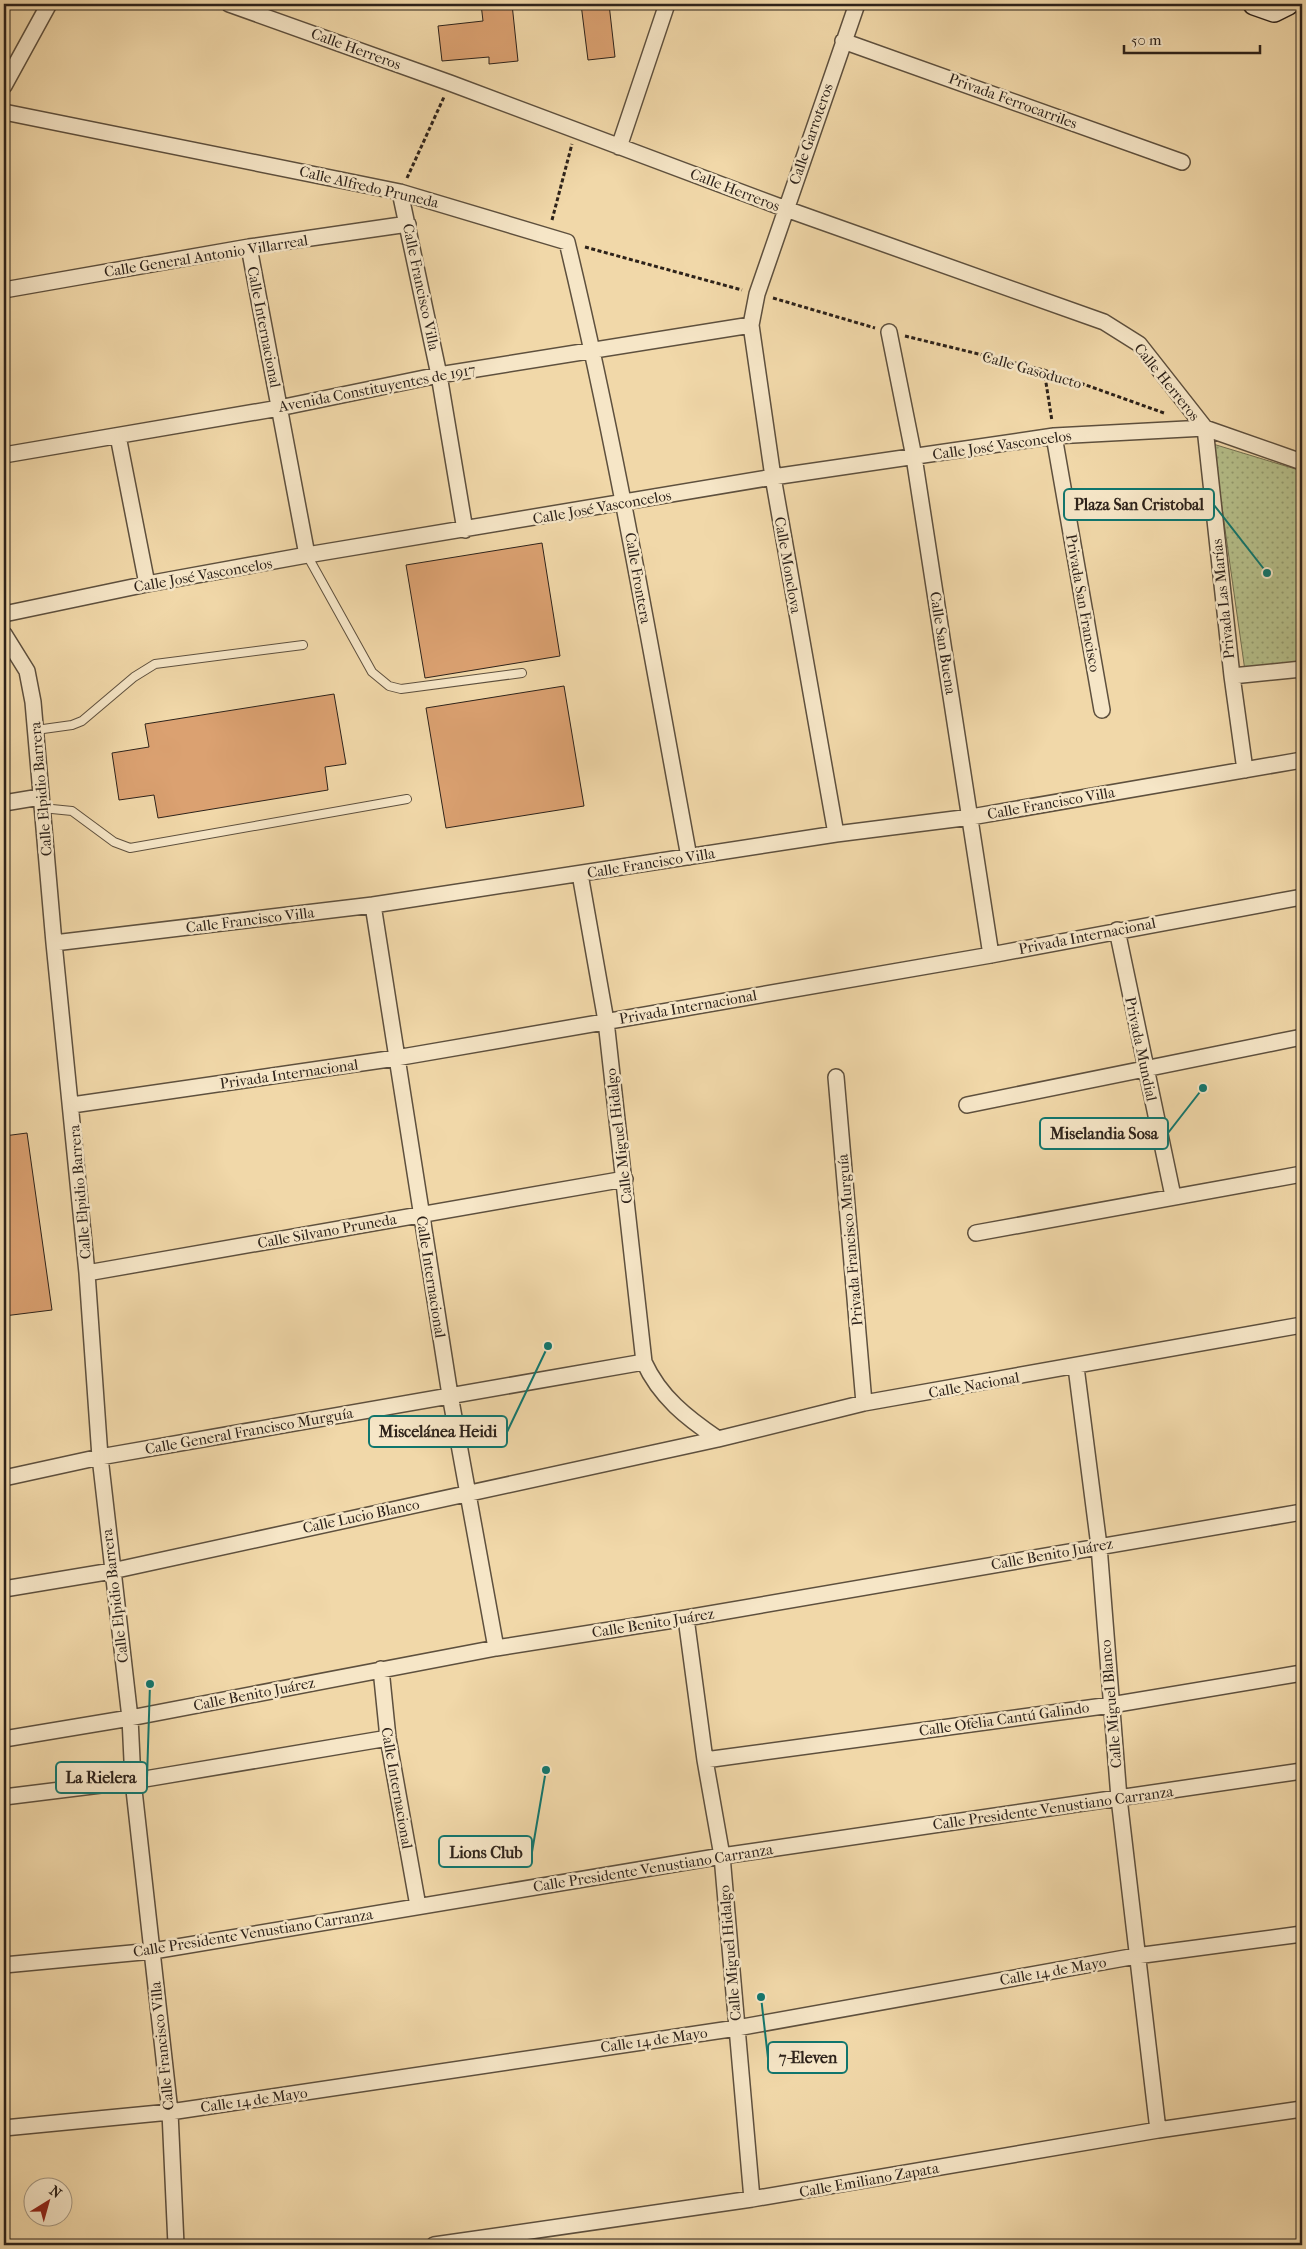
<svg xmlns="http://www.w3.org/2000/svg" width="1306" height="2249" viewBox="0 0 1306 2249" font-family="'IM FELL French Canon',serif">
<defs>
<pattern id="grass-dots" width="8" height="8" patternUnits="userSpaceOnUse" patternTransform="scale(1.25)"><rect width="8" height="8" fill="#b6c08b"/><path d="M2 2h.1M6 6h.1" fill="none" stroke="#949c71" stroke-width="1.8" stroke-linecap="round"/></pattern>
</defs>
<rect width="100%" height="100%" fill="#f1d8a9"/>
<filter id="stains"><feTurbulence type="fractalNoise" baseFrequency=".004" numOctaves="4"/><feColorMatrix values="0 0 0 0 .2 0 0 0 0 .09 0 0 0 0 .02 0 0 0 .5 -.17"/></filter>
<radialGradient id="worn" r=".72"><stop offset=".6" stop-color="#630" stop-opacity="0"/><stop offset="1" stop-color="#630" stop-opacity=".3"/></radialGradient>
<path fill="url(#grass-dots)" stroke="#727152" d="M1213,444L1302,471V675L1246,678Z"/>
<path fill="#dba171" stroke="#2d221a" d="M481,4H512L518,61L489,64V57L442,61L438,26L483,21Z
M581,4H609L615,57L588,60Z
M542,543L560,656L425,678L406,565Z
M564,686L584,806L446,828L426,708Z
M334,694L346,764L325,767L328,790L158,818L154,795L119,800L112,753L149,747L145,724Z
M27,1133L52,1310L4,1316V1136Z"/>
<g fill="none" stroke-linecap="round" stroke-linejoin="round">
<defs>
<path id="lane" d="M307,555L372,672L389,686L401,689L522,673
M36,730L72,725L82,721L134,677L155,664L303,645
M42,808L72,811L114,842L130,848L407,799"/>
<path id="street" d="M229,4L450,83L786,209L1104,322L1139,344L1205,428
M843,41L1182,162
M4,86L49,4
M4,112L400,192L567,242C616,445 651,651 689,857
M619,147L667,4
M400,192L439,375L465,530
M249,247L307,555
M4,290L249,247L408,224
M889,332L914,457L991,955
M1205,428L1232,676L1245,770
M118,436L147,584
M1054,436L1102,710
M4,455L279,408L439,375L751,325
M4,614L147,584L307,555L773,477L1054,436L1205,428L1302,462
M4,634L27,671L33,702L54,943L87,1273L100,1457L130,1718L133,1781L170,2112L176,2245
M1232,676L1302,669
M4,803L40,797
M836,834L773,477L751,325L757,294L857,4
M580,874L606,1021L644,1362C660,1397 687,1418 718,1439L864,1403L1302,1325
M373,905L450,1395L496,1648
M1117,930L1173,1196
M54,943L373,905L836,834L971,817L1302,760
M836,1077L864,1403
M72,1105L396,1058L991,955L1302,897
M967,1105L1302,1037
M976,1233L1302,1174
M87,1273L625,1179
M1076,1367L1099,1546L1119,1798L1158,2130
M4,1478L100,1457L644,1362
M4,1589L112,1571L718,1439
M686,1618L705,1760L722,1856L752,2199
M381,1669L388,1738L418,1906
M4,1739L130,1718L496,1648L686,1618L1302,1512
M705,1760L1111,1705L1302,1673
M4,1797L133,1781L388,1738
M4,1965L153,1951L722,1856L1302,1771
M4,2128L170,2112L737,2028L1136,1956L1302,1934
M434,2245L752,2199L1158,2130L1302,2109"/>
<path id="secondary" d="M1254,4L1274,11L1288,4"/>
</defs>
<use href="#lane" stroke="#5e503e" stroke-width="10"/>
<use href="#street" stroke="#5e503e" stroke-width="18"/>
<use href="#secondary" stroke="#2d221a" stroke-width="24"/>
<path stroke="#2d221a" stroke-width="3" stroke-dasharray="4 2.5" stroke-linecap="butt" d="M407,178L444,97
M552,220L572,144
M585,247L742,290
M773,298L875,328
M905,336L1044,370L1164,413
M1044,370L1052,421"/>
<use href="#lane" stroke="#f6e6c7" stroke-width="8"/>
<use href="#street" stroke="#f6e6c7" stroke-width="15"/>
<use href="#secondary" stroke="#f6e6c7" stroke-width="21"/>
</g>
<g text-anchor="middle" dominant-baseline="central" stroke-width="5" stroke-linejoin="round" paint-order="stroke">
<g font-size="15" fill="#2d221a" stroke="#f6e6c7">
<text transform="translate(356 49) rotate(20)">Calle Herreros</text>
<text transform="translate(1013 101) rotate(20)">Privada Ferrocarriles</text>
<text transform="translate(811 134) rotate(-71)">Calle Garroteros</text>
<text transform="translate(369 187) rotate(13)">Calle Alfredo Pruneda</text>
<text transform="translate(735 190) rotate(21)">Calle Herreros</text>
<text transform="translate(206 256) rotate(-9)">Calle General Antonio Villarreal</text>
<text transform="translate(421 287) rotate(78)">Calle Francisco Villa</text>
<text transform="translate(264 327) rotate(79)">Calle Internacional</text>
<text transform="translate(1032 370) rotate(16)">Calle Gasoducto</text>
<text transform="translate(1167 382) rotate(51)">Calle Herreros</text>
<text transform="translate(377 388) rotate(-11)">Avenida Constituyentes de 1917</text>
<text transform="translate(1002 445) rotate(-8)">Calle José Vasconcelos</text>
<text transform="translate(602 507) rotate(-10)">Calle José Vasconcelos</text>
<text transform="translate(788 565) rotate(80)">Calle Monclova</text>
<text transform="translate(203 575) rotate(-10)">Calle José Vasconcelos</text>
<text transform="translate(638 578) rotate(80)">Calle Frontera</text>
<text transform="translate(1223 599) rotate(-96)">Privada Las Marías</text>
<text transform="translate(1083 603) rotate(80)">Privada San Francisco</text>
<text transform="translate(943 643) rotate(81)">Calle San Buena</text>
<text transform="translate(41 789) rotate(-95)">Calle Elpidio Barrera</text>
<text transform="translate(1051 803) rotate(-10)">Calle Francisco Villa</text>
<text transform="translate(651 863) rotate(-9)">Calle Francisco Villa</text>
<text transform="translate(250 920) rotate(-7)">Calle Francisco Villa</text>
<text transform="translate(1087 936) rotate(-11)">Privada Internacional</text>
<text transform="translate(688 1007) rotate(-10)">Privada Internacional</text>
<text transform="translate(1141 1049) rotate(78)">Privada Mundial</text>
<text transform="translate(289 1074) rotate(-8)">Privada Internacional</text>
<text transform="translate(619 1136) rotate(-97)">Calle Miguel Hidalgo</text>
<text transform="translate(80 1192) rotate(-95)">Calle Elpidio Barrera</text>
<text transform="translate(327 1231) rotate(-10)">Calle Silvano Pruneda</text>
<text transform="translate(850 1240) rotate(-95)">Privada Francisco Murguía</text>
<text transform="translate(431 1277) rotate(81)">Calle Internacional</text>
<text transform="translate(974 1385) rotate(-10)">Calle Nacional</text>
<text transform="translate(249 1431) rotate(-10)">Calle General Francisco Murguía</text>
<text transform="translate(361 1516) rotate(-12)">Calle Lucio Blanco</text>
<text transform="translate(1052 1554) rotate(-10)">Calle Benito Juárez</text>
<text transform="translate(115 1596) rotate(-97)">Calle Elpidio Barrera</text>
<text transform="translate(653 1623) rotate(-9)">Calle Benito Juárez</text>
<text transform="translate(254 1694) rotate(-11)">Calle Benito Juárez</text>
<text transform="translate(1111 1704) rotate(-95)">Calle Miguel Blanco</text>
<text transform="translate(1004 1719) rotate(-8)">Calle Ofelia Cantú Galindo</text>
<text transform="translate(397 1788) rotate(80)">Calle Internacional</text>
<text transform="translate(1053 1808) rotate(-8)">Calle Presidente Venustiano Carranza</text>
<text transform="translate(653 1868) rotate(-9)">Calle Presidente Venustiano Carranza</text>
<text transform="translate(253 1933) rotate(-9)">Calle Presidente Venustiano Carranza</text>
<text transform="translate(730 1953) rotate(-95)">Calle Miguel Hidalgo</text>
<text transform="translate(1053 1971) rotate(-10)">Calle 14 de Mayo</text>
<text transform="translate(654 2040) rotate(-8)">Calle 14 de Mayo</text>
<text transform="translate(162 2046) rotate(-96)">Calle Francisco Villa</text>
<text transform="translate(254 2100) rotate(-8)">Calle 14 de Mayo</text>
<text transform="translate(869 2180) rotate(-10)">Calle Emiliano Zapata</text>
</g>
</g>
<path fill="none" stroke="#0f766e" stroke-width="2" d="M1267 573L1214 505M1203 1088L1168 1133M548 1346L507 1432M150 1684L147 1778M546 1770L532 1852M761 1997L768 2058"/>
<g fill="#0f766e" stroke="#f6e6c7" stroke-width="2">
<circle cx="1267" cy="573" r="5"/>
<circle cx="1203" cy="1088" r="5"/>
<circle cx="548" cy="1346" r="5"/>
<circle cx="150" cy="1684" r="5"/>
<circle cx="546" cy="1770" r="5"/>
<circle cx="761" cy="1997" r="5"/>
</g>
<g fill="#f6e6c7" stroke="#0f766e" stroke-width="2">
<rect x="1064" y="489" width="150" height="31" rx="5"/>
<rect x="1040" y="1118" width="128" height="31" rx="5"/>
<rect x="369" y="1416" width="138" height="31" rx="5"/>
<rect x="56" y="1762" width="91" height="31" rx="5"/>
<rect x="439" y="1836" width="93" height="31" rx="5"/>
<rect x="768" y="2042" width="79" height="31" rx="5"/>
</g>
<g font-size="16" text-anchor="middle" font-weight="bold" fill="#2d221a">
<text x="1139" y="510">Plaza San Cristobal</text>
<text x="1104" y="1139">Miselandia Sosa</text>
<text x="438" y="1437">Miscelánea Heidi</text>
<text x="101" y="1783">La Rielera</text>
<text x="486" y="1858">Lions Club</text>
<text x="808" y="2063">7-Eleven</text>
</g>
<rect width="1306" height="2249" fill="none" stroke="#f1d8a9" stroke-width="20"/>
<rect x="5" y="5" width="1296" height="2239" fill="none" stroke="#2d221a" stroke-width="2.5"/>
<rect x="10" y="10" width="1286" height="2229" fill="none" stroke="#2d221a"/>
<g transform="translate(48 2202) rotate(37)"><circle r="24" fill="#f6e6c7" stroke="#a69882"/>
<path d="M0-4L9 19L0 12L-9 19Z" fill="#8f2418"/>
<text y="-8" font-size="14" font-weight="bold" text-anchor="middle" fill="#2d221a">N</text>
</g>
<path d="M1124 45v8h136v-8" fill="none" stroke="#2d221a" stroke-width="2.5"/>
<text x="1131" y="45" font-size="15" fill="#2d221a" stroke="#f6e6c7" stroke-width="4" paint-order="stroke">50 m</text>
<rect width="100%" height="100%" filter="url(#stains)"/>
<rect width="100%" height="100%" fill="url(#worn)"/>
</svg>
